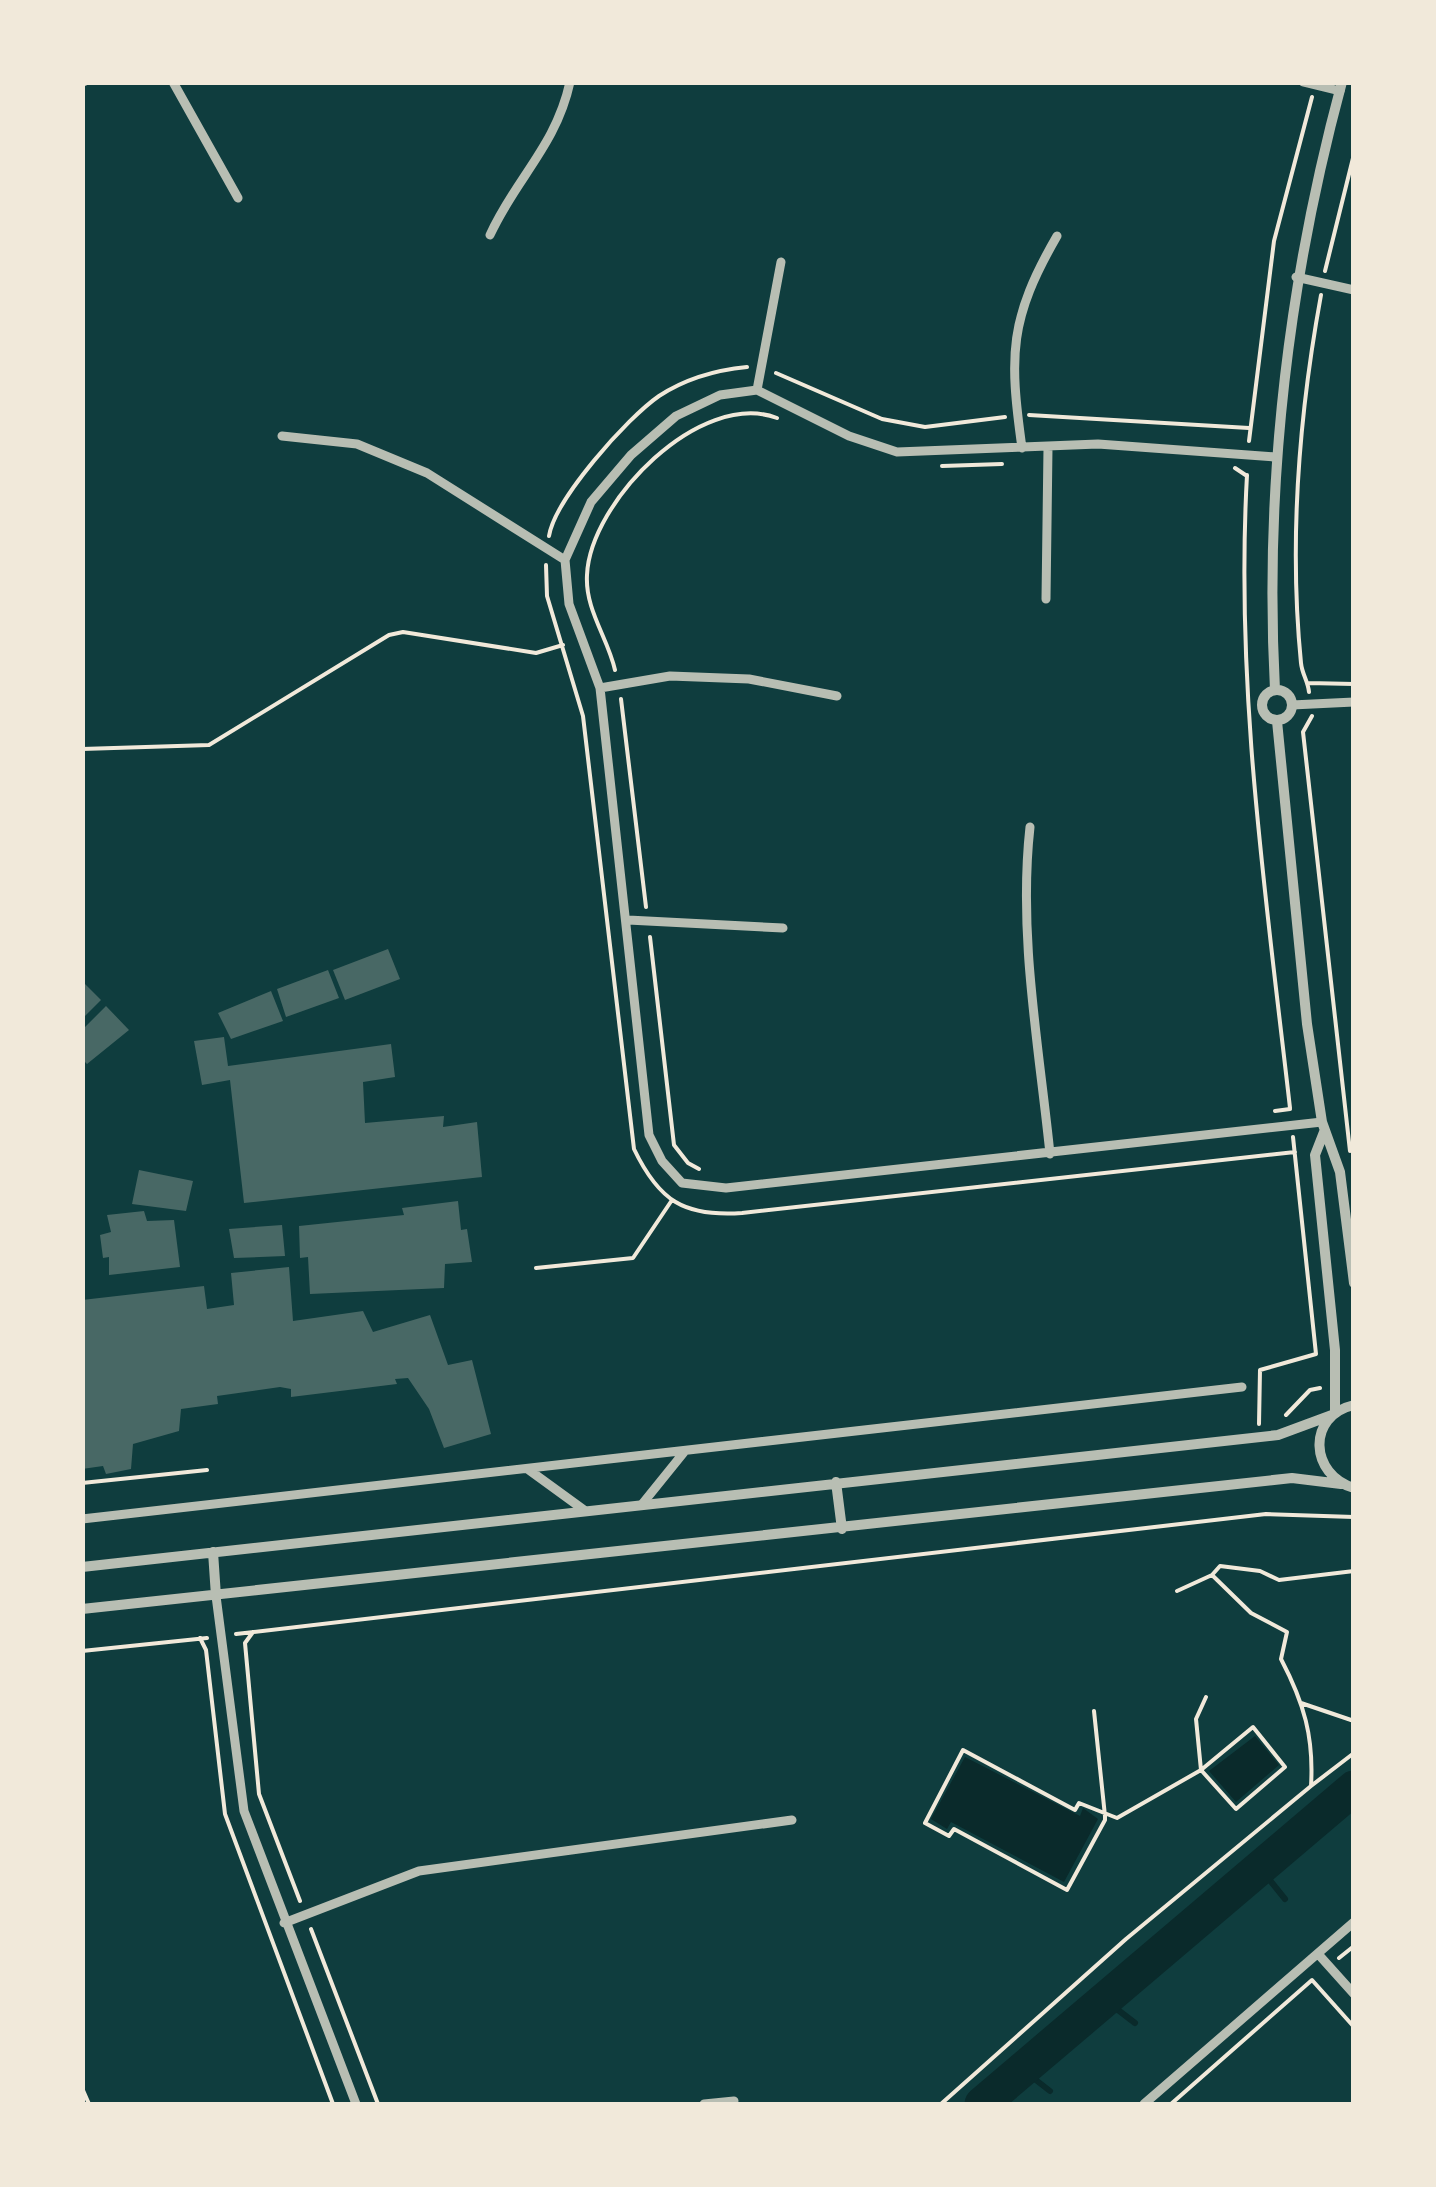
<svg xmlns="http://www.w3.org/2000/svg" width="1436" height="2187" viewBox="0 0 1436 2187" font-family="Overpass,sans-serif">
<rect width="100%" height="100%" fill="#0f3d3e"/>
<path fill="#0a2a2b" d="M1255,1736L1279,1765L1236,1802L1209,1771Z
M965,1757L1080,1816L1083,1808L1098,1819L1064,1882L951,1822L947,1829L931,1819Z"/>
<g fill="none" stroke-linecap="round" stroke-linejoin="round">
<path stroke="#0a2a2b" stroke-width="6" d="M1260,1868L1285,1899
M1128,1980L1136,1956
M1105,2000L1135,2023
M1023,2070L1050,2091"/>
<path stroke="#0a2a2b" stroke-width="35" d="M982,2104L1354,1788"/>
</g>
<path fill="#486865" d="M388,949L400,979L345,1000L333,970Z
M328,970L339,998L286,1017L277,989Z
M82,981L101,1000L82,1019Z
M271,991L283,1021L231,1039L218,1013Z
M106,1006L129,1030L87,1064L82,1059V1030Z
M224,1037L228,1066L391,1044L395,1077L363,1082L365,1123L444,1116L443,1127L477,1122L482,1177L244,1203L230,1080L202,1085L194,1041Z
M139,1170L193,1181L186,1211L132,1204Z
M458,1201L461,1230L467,1229L472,1262L445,1264L444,1288L310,1294L308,1257L300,1258L299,1226L404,1215L402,1208Z
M144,1211L147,1221L174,1220L180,1267L109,1275V1257L103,1258L100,1235L111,1232L107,1215Z
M282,1225L285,1256L234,1258L229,1229Z
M289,1267L293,1321L363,1311L373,1332L430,1315L448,1365L472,1360L491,1434L444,1448L429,1409L408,1378L395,1379L397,1384L291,1397V1389L280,1387L217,1396L218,1404L181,1409L179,1431L133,1444L131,1469L106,1474L103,1466L82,1469V1300L204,1286L207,1309L234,1305L231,1273Z"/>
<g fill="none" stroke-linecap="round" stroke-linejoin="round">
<path stroke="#f1e9da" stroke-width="4" d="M82,85L90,82
M1325,271L1354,154
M776,373L882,419L925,427L1005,417
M1029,415L1249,428
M1249,441L1274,241L1312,97
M942,466L1002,464
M1235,468L1247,476
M1247,475C1235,688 1266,897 1290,1108
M549,536C555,499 627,418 659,396C685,379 716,370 747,367
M546,565L547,596L583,716L634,1149C659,1201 684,1217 742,1213L1295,1152
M615,670C608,638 585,610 587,575C590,502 700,389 777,418
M1308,683L1354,684
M1309,692C1308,681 1302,674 1301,663C1289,542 1299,415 1321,295
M621,699L646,907
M1312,716L1303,732L1350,1151
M82,749L209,745L389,635L403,632L536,653L563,645
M650,937L674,1145L688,1163L699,1169
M1275,1111L1290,1109
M536,1268L633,1258L672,1200
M1286,1415L1310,1390L1320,1388
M1259,1424L1260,1370L1316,1354L1293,1137
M82,1483L207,1470
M1177,1591L1212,1575L1220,1566L1260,1571L1279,1580L1354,1571
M253,1632L245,1643L259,1794L300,1901
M236,1634L1266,1514L1354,1517
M200,1638L206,1650L225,1814L333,2104
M82,1651L207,1638
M1301,1703L1354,1721
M1094,1711L1105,1816V1820L1067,1890L954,1829L949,1836L925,1823L963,1750L1075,1810L1079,1803L1117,1818L1201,1770L1236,1809L1285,1767L1253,1727L1201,1770L1196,1719L1206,1697
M1311,1786L1354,1753
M311,1929L378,2104
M1339,1958L1354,1946
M82,2088L89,2104
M941,2104L1126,1939L1311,1786C1314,1737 1304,1703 1281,1659L1287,1632L1251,1613L1212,1575
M1171,2104L1312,1980L1354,2027"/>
<path stroke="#b8beb3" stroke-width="9" d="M173,82L238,198
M1303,82L1340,91
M490,235C516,178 556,146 570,82
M1296,277L1354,290
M757,390L781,262
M282,436L357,444L427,473L565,560
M1022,448C1009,355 1009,319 1057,236
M1275,457L1098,444L897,452L849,436L757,390L720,395L676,416L631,455L591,502L565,560L569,604L600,688L649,1135L662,1161L682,1183L726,1188L1322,1122
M1046,599L1048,448
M600,688L670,676L749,679L837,696
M1292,705L1354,702
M1030,827C1018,935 1039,1046 1050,1154
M628,920L783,928
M529,1470L584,1510
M643,1503L685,1451
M82,1519L1242,1387
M216,1596L244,1811L356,2104
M284,1923L419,1871L792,1820
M1319,1955L1354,1994
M704,2104L734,2101
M1144,2104L1354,1922"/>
<path stroke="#b8beb3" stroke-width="10" d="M1262 705a15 15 0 1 1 30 0a15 15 0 1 1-30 0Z
M1275,690C1264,483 1288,282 1342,82
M1277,721L1307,1024L1322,1122L1340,1172L1354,1283
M1324,1132L1315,1155L1335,1350V1412
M1354,1405C1306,1416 1310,1475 1354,1488
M836,1482L842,1529
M213,1552L216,1596
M82,1567L1278,1435L1332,1415
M82,1609L1292,1478L1341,1484"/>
</g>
<rect width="1436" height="2187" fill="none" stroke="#f1e9da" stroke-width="170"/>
</svg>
